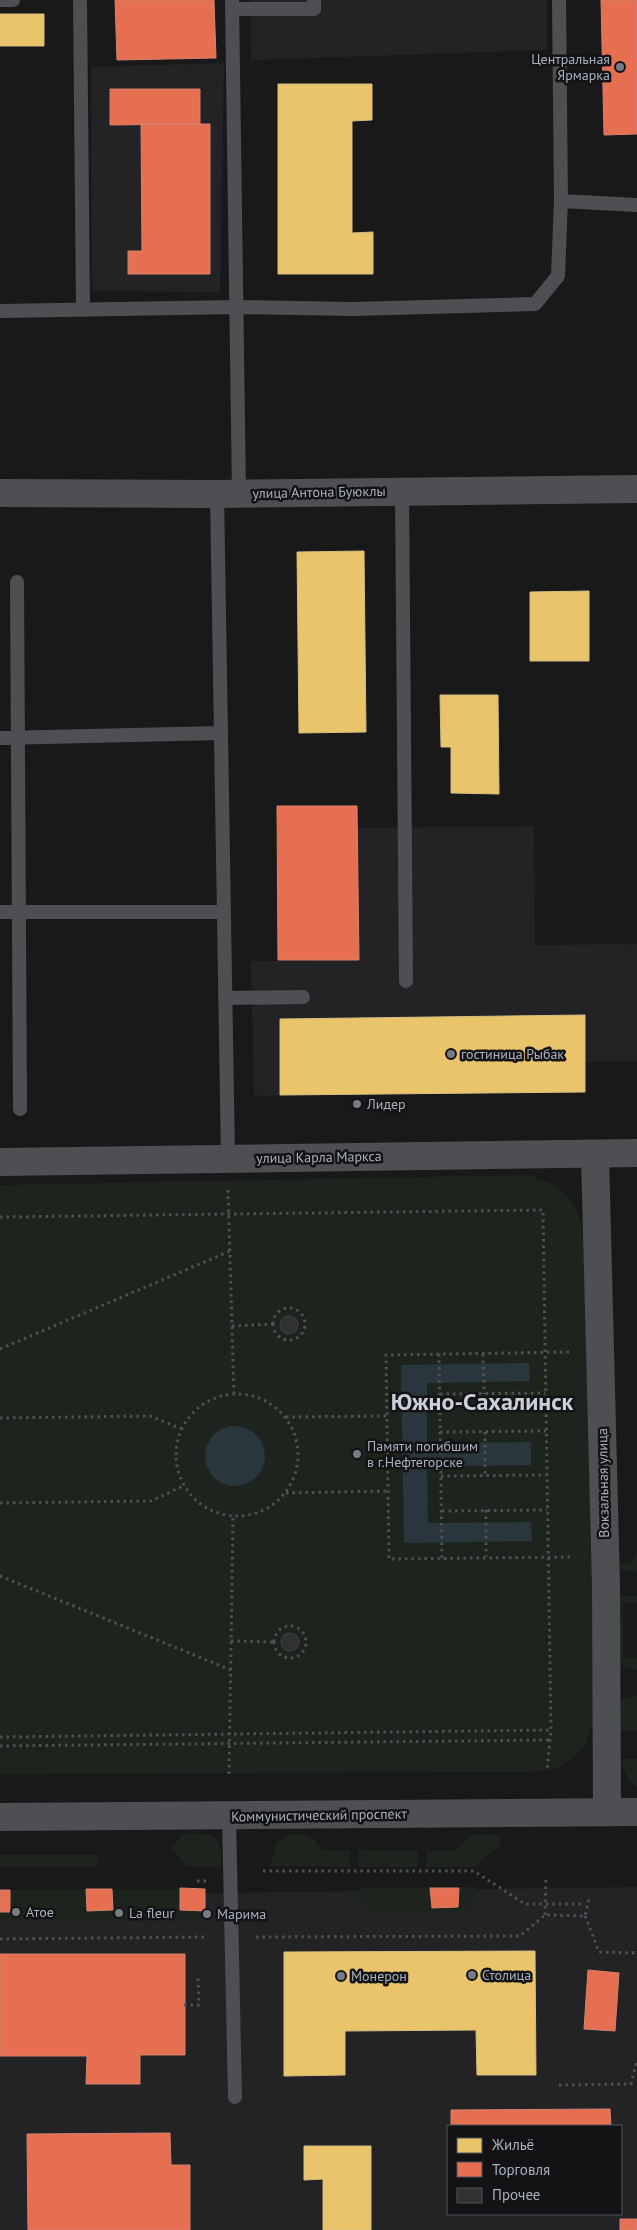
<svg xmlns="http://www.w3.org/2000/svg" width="637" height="2230" viewBox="0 0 637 2230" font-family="'PT Sans',sans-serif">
<rect width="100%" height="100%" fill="#19191a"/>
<path fill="#232326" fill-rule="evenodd" d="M250,0H547V50L251,60Z
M224,63L220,292L92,291L91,67Z
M534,826L535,945L637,944V1061L585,1062V1092L254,1096L251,961L359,960L357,828Z
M637,1887V2230H0V1896ZM448,2126H621V2214H448Z"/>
<path fill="#1c241d" d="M528,1175C566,1188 572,1194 585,1233L596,1717L585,1746L561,1767L531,1772L0,1774V1185Z
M637,1553V1572L625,1571L617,1567L615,1562L630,1564Z
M621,1596H637V1603H623V1658H637V1669C627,1669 623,1668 618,1659L617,1598Z
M637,1695V1730H619V1711L623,1699Z
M620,1759H637V1787L628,1780Z
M184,1833L211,1835L216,1838L221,1850V1867L186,1866L171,1848Z
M293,1834L309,1835L323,1850L351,1851L350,1867L270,1866L277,1842Z
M471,1835H501L500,1846L474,1867H426V1851H454Z
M358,1850L418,1851V1867H358Z
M0,1855H98V1866H0Z
M476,1887L475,1904L466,1911L384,1912C367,1909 359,1908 359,1888Z
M205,1889V1918L0,1919V1890Z"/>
<path fill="#2a363d" d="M529,1363L530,1381L427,1383V1443L531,1442V1465L427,1466L428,1523L531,1522L532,1541L404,1543L401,1365Z
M205 1456a30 30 0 1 1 60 0a30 30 0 1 1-60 0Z"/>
<path fill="#e9c46a" stroke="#d6be82" d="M0,14H44V46H0Z
M278,84H372V120L352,121V233L373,232V274H278Z
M364,551L366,732L299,733L297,552Z
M589,591V661H530V592Z
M440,695H498L499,794L451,793V747H441Z
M585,1015V1092L280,1095V1019Z
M535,1951L536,2075H477L476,2030L345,2031V2075L284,2076V1952Z
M304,2146H371V2230H323V2179L304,2180Z"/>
<path fill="#e76f51" stroke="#d48271" d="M115,0H214L216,58L117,60Z
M601,0H637V134L604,135Z
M110,89H200V124L110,125Z
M141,124H210V274H128V251H142Z
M277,806H357L359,960H278Z
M180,1888L205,1889V1911L180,1910Z
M430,1888H459L458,1907L432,1908Z
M86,1889H112L113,1910L87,1911Z
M0,1890H10V1912H0Z
M0,1954H185V2055H140V2084H86L87,2056H0Z
M588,1970L619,1973L615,2031L584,2029Z
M610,2109L611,2126H451V2110Z
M170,2133L171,2165H190V2230H28L27,2134Z
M620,2219H637V2230H620Z"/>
<path fill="#313132" stroke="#424346" d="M280 1325a9 9 0 1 1 18 0a9 9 0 1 1-18 0Z
M281 1642a9 9 0 1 1 18 0a9 9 0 1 1-18 0Z"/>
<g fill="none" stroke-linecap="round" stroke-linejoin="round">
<path stroke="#4f5054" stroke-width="3" stroke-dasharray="2.5 4" stroke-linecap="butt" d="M228,1190L234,1394
M0,1217L543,1210L551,1730L547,1771
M273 1324a16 16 0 1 1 32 0a16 16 0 1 1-32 0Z
M232,1326L273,1324
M0,1349L230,1251
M569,1352L386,1355L389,1559L573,1557
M439,1354L442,1558
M483,1354L484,1394
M440,1394L545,1393
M176 1455a61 61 0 1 1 122 0a61 61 0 1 1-122 0Z
M286,1417L387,1416
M0,1418L150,1416L182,1429
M440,1432L546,1431
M485,1432V1475
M441,1476L547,1475
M286,1493L389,1491
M0,1503L151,1501L185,1485
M486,1510V1557
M442,1511L547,1510
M0,1576L231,1670
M274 1642a16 16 0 1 1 32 0a16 16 0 1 1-32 0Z
M231,1641L273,1642
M0,1737L551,1730
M0,1746L549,1740
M229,1774L233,1516
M263,1871H474L525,1904H581
M197,1881H207
M545,1915L546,1876
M585,1916L599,1952L637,1953
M256,1937L520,1936L545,1915L585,1916L589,1899
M0,1939L207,1937
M184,2005H199L198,1975
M559,2085L631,2084L637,2060"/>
<path stroke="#4d4f53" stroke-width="14" d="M0,0H13
M80,0L83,309
M232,0L239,493
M233,9H314V0
M561,201L637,205
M0,311L236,307L352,309L535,304L558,276L561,201L559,0
M402,491L406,981
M217,494L228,1159
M17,582L20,1109
M0,738L221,733
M0,912H224
M225,998L303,997
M229,1816L235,2097"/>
<path stroke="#4d4f53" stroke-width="28" d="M0,493L217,494L637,489
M595,1154L606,1585L607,1812"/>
<path stroke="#4d4f53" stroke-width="28" d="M0,1162L637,1153
M0,1817L637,1812"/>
</g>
<g fill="#777b83" stroke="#131316" stroke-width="2">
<circle cx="620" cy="67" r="5"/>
<circle cx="451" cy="1054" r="5"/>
<circle cx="357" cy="1104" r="5"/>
<circle cx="357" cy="1454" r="5"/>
<circle cx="16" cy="1912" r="5"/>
<circle cx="119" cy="1913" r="5"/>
<circle cx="207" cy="1914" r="5"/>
<circle cx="472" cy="1975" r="5"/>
<circle cx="341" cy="1976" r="5"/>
</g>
<g text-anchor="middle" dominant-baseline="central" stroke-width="5" stroke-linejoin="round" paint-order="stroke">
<g font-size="14" fill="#a9b0bb" stroke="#131316" text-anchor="start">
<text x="610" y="59" text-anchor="end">Центральная<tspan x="610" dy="16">Ярмарка</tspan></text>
<text x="461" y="1054">гостиница Рыбак</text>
<text x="367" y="1104">Лидер</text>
<text x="367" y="1446">Памяти погибшим<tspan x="367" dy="16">в г.Нефтегорске</tspan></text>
<text x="26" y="1912">Атое</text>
<text x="129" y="1913">La fleur</text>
<text x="217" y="1914">Марима</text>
<text x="482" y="1975">Столица</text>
<text x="351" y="1976">Монерон</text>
</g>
<g font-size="14" fill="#a9b0bb" stroke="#131316">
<text transform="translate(319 492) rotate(-1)">улица Антона Буюклы</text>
<text transform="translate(319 1157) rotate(-1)">улица Карла Маркса</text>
<text transform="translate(603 1483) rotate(-91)">Вокзальная улица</text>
<text transform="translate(319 1815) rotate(-1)">Коммунистический проспект</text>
</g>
<g font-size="24" font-weight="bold" fill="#cbcfd7" stroke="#131316">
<text x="482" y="1401">Южно-Сахалинск</text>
</g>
</g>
<rect x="447" y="2125" width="175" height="90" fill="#131316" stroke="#4f5258"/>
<rect x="457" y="2138" width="25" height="15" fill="#e9c46a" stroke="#4f5258"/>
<text x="492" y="2150" font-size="15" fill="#a9b0bb">Жильё</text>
<rect x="457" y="2162" width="25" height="15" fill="#e76f51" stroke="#4f5258"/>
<text x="492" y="2175" font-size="15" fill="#a9b0bb">Торговля</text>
<rect x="457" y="2188" width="25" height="15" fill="#313132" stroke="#4f5258"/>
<text x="492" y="2200" font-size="15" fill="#a9b0bb">Прочее</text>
</svg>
